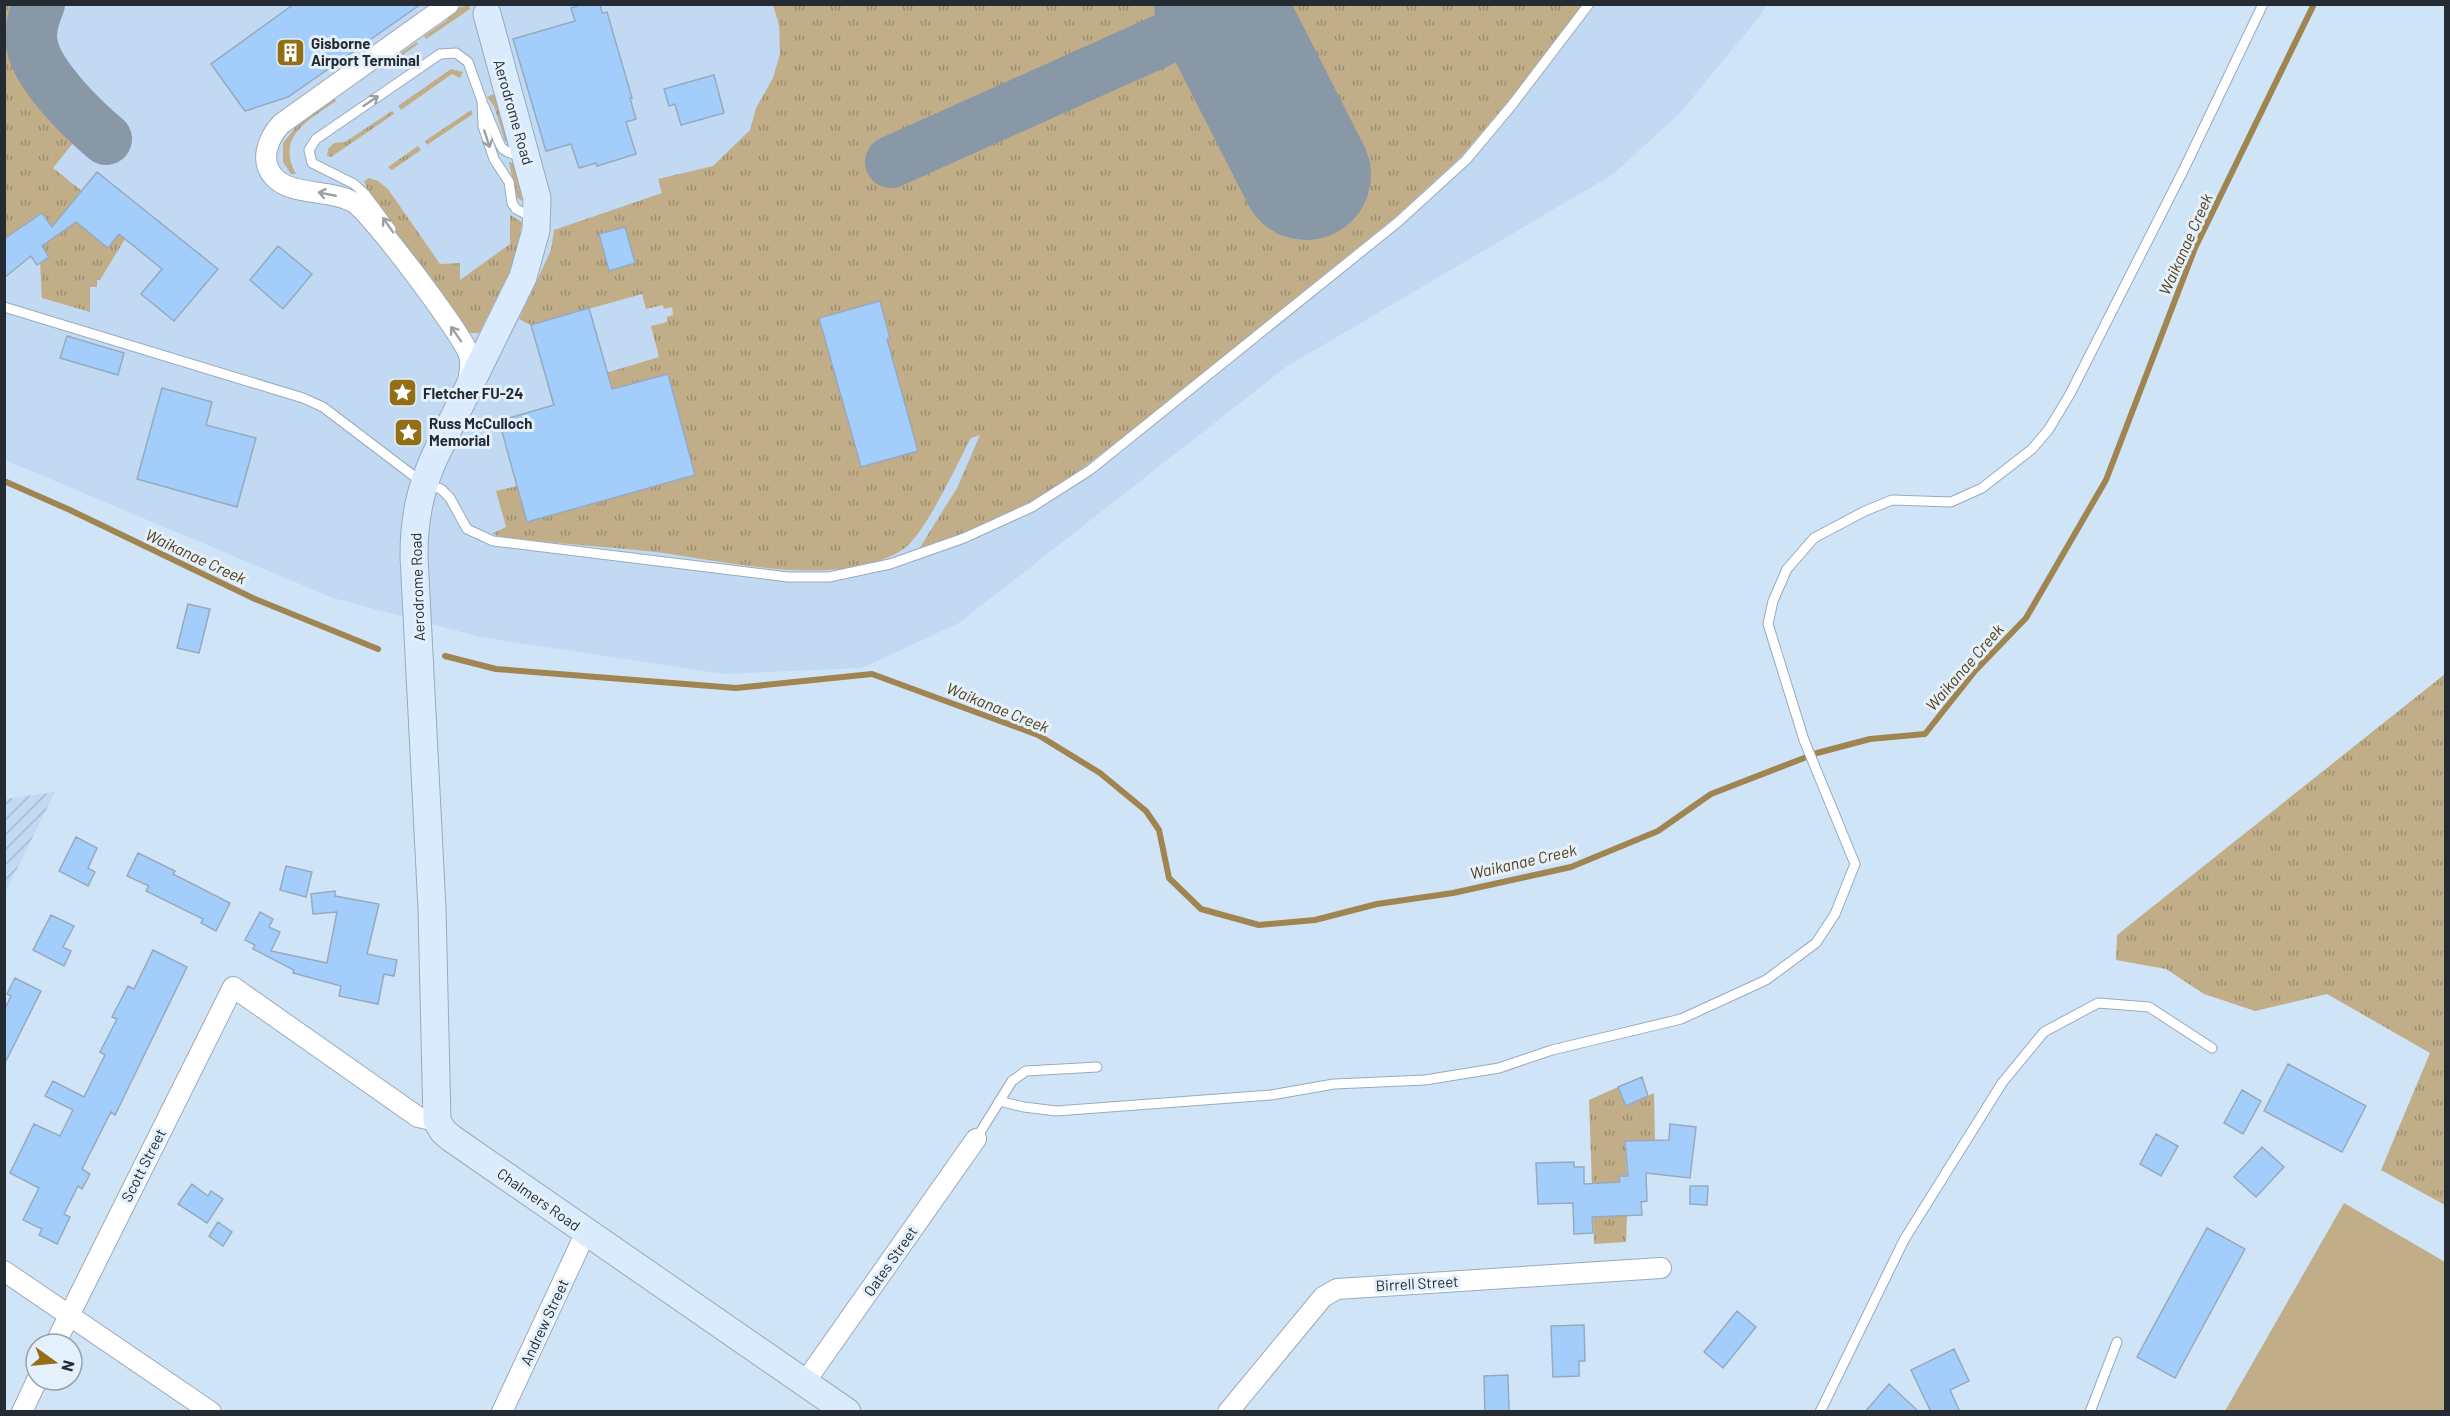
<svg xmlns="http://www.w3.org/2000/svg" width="2450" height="1416" viewBox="0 0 2450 1416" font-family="Barlow,sans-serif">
<defs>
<pattern id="industrial-furrows" width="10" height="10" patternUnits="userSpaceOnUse" patternTransform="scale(1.5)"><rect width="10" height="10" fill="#c1d9f3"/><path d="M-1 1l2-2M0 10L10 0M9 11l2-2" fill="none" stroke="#a6bad1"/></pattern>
<pattern id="grass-tufts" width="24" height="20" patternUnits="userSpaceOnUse" patternTransform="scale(1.5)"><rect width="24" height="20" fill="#c1ae88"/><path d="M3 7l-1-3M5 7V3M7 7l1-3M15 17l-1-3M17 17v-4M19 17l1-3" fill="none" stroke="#9d8e70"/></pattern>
</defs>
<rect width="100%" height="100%" fill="#d0e4f8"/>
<path fill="#c1d9f3" d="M4,5H1767L1760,16L1679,114L1612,175L1286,367L959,623L862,668L723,674L480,637L333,598L5,460Z"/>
<path fill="url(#industrial-furrows)" d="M55,792L5,893V799Z"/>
<path fill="url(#grass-tufts)" d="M5,5H24L18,29L22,53L78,137L53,168L82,191L108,247L119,234L125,239L100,280H97V287H90V312L42,298L40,263L49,257L42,246L5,239Z
M469,5L470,9L426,39L424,36L447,20L455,9Z
M773,5H1582L1515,93L1461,157L1392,220L1107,450C1091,461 1075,475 1058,485C1015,513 967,533 919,549L957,488L980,435L971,438C957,464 924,537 902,550C837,591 719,559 647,551C596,546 547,543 497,536L493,533L506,527L496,491L517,486L528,522L695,475L667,374L553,405L549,390L659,357L651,326L667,322V317L673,315L672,307L664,309L663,305L646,309L642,294L531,325L519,319L551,250L554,230L662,193L658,179L713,166L750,130L756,108L773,78L780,54L779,25Z
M417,42L418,44L382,70L381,66Z
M451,69L463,72L460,78L452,74L401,110L398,106Z
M493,94L496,97L510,142L505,141L494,106L487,97Z
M334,98L336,101C309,120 275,136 296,174H291L283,162V143L300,122Z
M471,110L473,114L427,145L425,141Z
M392,111L394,114L331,157L327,156L328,149L334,143L345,142Z
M418,146L421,150L392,170L388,167Z
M509,162L516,164L522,201L516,197Z
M369,178L378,181L388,189L440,264L460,263V280L510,244V215L522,222L518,247L510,271L479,333H470L462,328L368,191L364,181Z
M2445,674V1205L2381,1170L2430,1053L2327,994L2255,1011L2204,994L2166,969L2116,960L2117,935Z
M1618,1087L1626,1106L1654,1093L1655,1140L1625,1141L1627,1176L1620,1187L1600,1189L1602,1217L1627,1215L1626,1242L1594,1244L1589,1100Z"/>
<path fill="#c1ae88" d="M2344,1203L2445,1262V1411H2225Z"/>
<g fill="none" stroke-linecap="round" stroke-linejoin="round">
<path stroke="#a08551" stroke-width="6" d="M4,481L70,510L255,599L378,649
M445,656L496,669L736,688L872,674L1038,735L1100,773L1146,811L1159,830L1169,878L1201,909L1259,925L1315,920L1377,904L1453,893L1571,867L1658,831L1711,794L1817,753L1870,739L1925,734L1975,671L2026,618L2106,480L2195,248L2314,4"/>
<path stroke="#8998a6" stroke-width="52" d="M39,4C34,16 29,32 32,45C38,76 82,119 106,139
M891,162L1223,13"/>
<path stroke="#8998a6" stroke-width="130" d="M1219,4L1306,175"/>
</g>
<path fill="#a3cefb" stroke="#97aabd" stroke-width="1.5" d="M294,4H421L288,97L245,111L211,64Z
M583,4H600L602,13L607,12L632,98H630L636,119L626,122L636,154L597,166L596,163L579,168L571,144L546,151L513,39L575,21L571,8Z
M714,75L724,113L681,125L675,104L669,106L664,89Z
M97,172L218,269L174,321L141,294L162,269L119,234L108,248L76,222L42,246L49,257L37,265L31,256L4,278V239L42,213L52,227Z
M625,227L635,263L609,271L599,234Z
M278,246L312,274L283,309L250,280Z
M880,301L890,338L887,339L918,451L861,467L819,318Z
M589,308L612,389L668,374L695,475L527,522L499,421L554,405L531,325Z
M67,336L124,353L118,375L60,358Z
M162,388L212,402L206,425L256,438L237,507L137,479Z
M188,604L210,609L199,653L177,648Z
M76,837L97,848L88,868L95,872L88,886L59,871Z
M138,853L175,871L173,874L230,903L216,931L201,923L203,919L146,891L149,886L127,876Z
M286,866L312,872L306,897L280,890Z
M335,891V896L379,904L367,954L397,960L394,976L384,974L378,1004L339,996L341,986L293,973L294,970L253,949L255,945L245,940L260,912L273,919L269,927L280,932L271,951L327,963L337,912L313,914L311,894Z
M51,915L74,926L63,947L71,951L64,966L33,950Z
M153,950L187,967L115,1115L111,1112L82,1169L90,1174L82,1189L78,1186L64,1214L70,1217L57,1244L39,1235L42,1229L23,1220L39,1188L10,1173L34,1124L60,1136L73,1110L45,1096L53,1081L84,1097L105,1055L100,1052L117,1019L112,1017L128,986L134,989Z
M15,978L41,991L4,1065V1010L11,996L7,994Z
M2288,1064L2366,1106L2342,1152L2264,1111Z
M1642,1077L1648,1096L1626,1106L1618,1087Z
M2242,1090L2261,1101L2243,1134L2224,1123Z
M1670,1124L1696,1127L1690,1178L1646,1173L1647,1201L1641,1202L1642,1215L1592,1217L1593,1233L1574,1234L1573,1203L1538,1204L1536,1163L1574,1162V1167H1584V1184L1620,1182L1619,1176H1628L1625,1141L1669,1140Z
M2156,1134L2178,1146L2161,1176L2140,1164Z
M2262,1147L2284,1167L2256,1197L2234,1177Z
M192,1184L208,1196L211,1191L223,1199L207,1223L178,1204Z
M1690,1186H1708L1707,1205L1690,1204Z
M218,1222L232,1232L223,1246L209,1236Z
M2207,1228L2245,1249L2175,1378L2137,1357Z
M1737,1311L1756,1327L1723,1368L1704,1352Z
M1584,1325L1585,1361H1579V1376L1553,1377L1551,1326Z
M1954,1349L1969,1381L1950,1390L1960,1412H1931L1911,1370Z
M1508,1375L1509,1412H1485L1484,1376Z
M1889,1384L1919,1412H1865Z"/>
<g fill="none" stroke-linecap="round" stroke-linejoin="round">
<defs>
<path id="lane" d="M484,106C487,113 500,146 502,148C507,153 515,154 521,157
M391,229L365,194L354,184L312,163L309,150L316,139L440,54L456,53L468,62L482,101L483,126L494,159L509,182L512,203L516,209L532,217
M4,307L303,398L323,407L423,483L441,489L450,498L467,529L493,541L788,577H829L890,564L964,538L1032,507L1090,470L1398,222L1466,160L1512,105L1589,4
M999,1101L1024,1107L1056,1111L1271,1095L1334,1084L1425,1080L1499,1068L1552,1050L1681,1019L1766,980L1816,943L1835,914L1855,864L1804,740L1768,624L1773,601L1787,569L1814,538L1865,511L1892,500L1951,502L1982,488L2032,449L2049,429L2070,394L2183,171L2263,4
M976,1139L1012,1081L1026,1071L1097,1067
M1820,1412L1904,1240L2002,1083L2044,1032L2098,1003L2149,1007L2212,1048
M2090,1412L2117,1342"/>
<path id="street" d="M449,4L281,124C268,138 259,161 274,177C291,196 330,189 353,202C370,211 463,335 469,355C472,364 469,374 468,382
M4,1271L211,1412
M55,1344L233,987L418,1117L437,1121
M805,1382L976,1139
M22,1412L37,1380
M502,1412L586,1232
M1228,1412L1323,1297L1337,1289L1661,1268"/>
<path id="secondary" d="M487,14L537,198L536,230L523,277L435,456C420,489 414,519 414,556L432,909L437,1121L443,1131L451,1138L847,1412"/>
</defs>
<use href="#lane" stroke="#98aabe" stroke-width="11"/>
<use href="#street" stroke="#98aabe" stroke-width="22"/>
<use href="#secondary" stroke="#98aabe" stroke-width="29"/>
<use href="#lane" stroke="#fff" stroke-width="9"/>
<use href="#street" stroke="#fff" stroke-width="20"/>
<use href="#secondary" stroke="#d9ebfd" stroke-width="27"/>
</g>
<defs><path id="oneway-shaft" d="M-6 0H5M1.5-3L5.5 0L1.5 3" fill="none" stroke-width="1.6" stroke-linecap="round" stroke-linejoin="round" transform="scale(1.5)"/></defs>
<g stroke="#9ca0a3">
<use href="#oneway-shaft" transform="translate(371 101) rotate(-34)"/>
<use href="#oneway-shaft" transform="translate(487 139) rotate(72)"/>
<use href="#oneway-shaft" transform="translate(327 194) rotate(-169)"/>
<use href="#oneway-shaft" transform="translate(388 225) rotate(-125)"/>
<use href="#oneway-shaft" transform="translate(456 334) rotate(-125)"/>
</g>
<defs>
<symbol id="building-square" viewBox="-11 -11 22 22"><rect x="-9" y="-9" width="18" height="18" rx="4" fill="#926e15" stroke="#e4f0fc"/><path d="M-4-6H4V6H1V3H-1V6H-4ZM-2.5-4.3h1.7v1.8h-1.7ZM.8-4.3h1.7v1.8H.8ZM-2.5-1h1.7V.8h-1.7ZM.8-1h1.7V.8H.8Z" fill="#fff"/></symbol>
<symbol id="sight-square" viewBox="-11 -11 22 22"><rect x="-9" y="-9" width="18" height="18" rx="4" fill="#926e15" stroke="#e4f0fc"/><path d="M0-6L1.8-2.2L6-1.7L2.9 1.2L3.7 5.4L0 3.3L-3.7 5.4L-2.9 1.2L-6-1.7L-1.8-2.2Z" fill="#fff"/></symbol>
</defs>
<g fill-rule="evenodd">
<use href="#building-square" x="274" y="36" width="33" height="33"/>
<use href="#sight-square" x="386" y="376" width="33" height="33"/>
<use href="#sight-square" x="392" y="416" width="33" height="33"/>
</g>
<g text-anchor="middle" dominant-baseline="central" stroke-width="6" stroke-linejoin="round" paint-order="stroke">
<g font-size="15" font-weight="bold" fill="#242b33" stroke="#e4f0fc" text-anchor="start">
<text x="311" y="43">Gisborne<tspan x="311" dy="17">Airport Terminal</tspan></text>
<text x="423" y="393">Fletcher FU-24</text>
<text x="429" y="423">Russ McCulloch<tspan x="429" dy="17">Memorial</tspan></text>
</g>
<g font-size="15" fill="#242b33" stroke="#e4f0fc">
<text transform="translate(514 112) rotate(74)">Aerodrome Road</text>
<text transform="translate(417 587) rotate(-92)">Aerodrome Road</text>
<text transform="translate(143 1165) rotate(-63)">Scott Street</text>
<text transform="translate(539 1199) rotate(35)">Chalmers Road</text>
<text transform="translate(890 1261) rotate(-55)">Oates Street</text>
<text transform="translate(1417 1283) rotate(-3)">Birrell Street</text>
<text transform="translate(544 1322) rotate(-65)">Andrew Street</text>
</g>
<g font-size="16" font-style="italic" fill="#544016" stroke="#e4f0fc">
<text transform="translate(2185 244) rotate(-66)">Waikanae Creek</text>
<text transform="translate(196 556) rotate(25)">Waikanae Creek</text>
<text transform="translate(1964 667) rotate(-49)">Waikanae Creek</text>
<text transform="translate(998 707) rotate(22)">Waikanae Creek</text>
<text transform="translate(1523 861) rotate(-13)">Waikanae Creek</text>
</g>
</g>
<rect width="2450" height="1416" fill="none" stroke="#242b33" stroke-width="12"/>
<g transform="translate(54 1362) rotate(105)"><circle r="28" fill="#e4f0fc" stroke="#97a1ac" stroke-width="1.5"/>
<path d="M0-4.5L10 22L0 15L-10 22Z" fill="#926e15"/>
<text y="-9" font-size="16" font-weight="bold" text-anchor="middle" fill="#242b33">N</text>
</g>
</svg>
